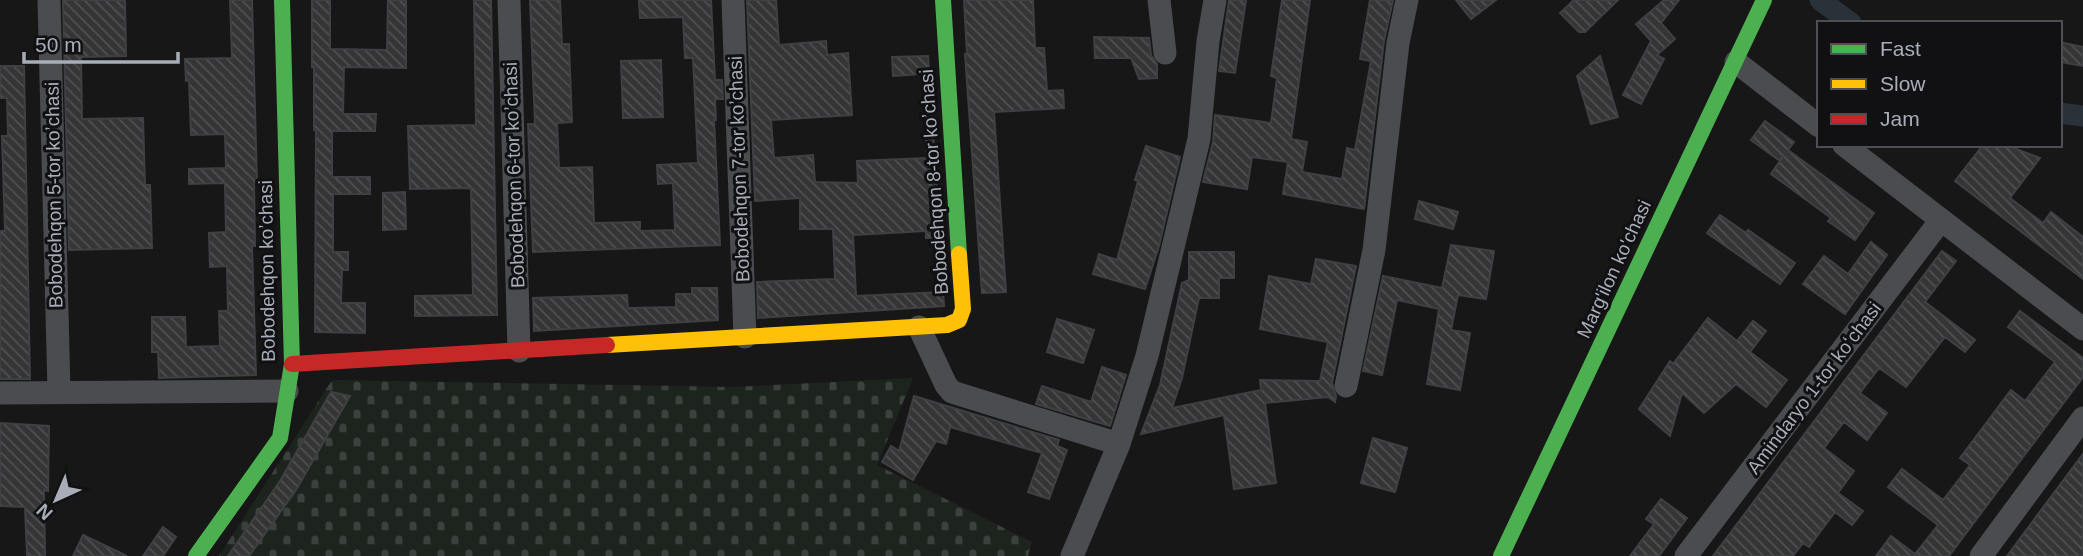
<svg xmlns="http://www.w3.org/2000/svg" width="2083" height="556" viewBox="0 0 2083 556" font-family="Arial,sans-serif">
<defs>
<pattern id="cemetery-stones" width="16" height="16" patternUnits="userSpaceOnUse" patternTransform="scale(1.75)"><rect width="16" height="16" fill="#1d241e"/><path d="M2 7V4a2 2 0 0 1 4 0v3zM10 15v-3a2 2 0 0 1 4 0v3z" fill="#3b413d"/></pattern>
<pattern id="building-back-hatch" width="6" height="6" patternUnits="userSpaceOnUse" patternTransform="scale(1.75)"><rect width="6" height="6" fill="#353536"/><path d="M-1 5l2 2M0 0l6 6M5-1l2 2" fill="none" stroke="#4f5051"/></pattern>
</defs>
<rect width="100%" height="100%" fill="#171717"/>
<path fill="url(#cemetery-stones)" d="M913,378L877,465L1032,542L1028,556H219L332,380L733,387Z"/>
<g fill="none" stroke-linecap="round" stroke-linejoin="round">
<path stroke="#2a3239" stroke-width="21" d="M1820,0L1851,23
M2060,113L2083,116"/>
</g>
<path fill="url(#building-back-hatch)" stroke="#3f4043" stroke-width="2" d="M63,0H125L126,56L81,57L82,119L143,118L145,185H150L152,248L69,250Z
M230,0H252L257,182L254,183L255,246H252L256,375L159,378L158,352H152V317H185L186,347L220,346L219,311H228L227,266L210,267L209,233L226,232L225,183L189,184V169L226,168L225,134L191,135L189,80L186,81L185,59L232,58Z
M312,0H330V49L387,50L388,0H406V68L344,67L343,114H376L375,131H332V177H370V194H333V252H348V270H342L341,303H365V333L315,332L316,131L314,130V67H312Z
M474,0H491L497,315L415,316V296L473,295L471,188L410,189L408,126L476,125Z
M530,0H560L562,44H569L572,122L557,123L559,168L592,167L594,223L640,222V231L675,230L673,183L658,184L657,165L698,163L693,58H685L683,17L640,18L639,0H711L715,80H722L723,99H715L716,120H714L720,245L533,252L528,124H535Z
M747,0H776L779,45L826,41L827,55L848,53L852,115L771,120L774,158L813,155L815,182L858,183L857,161L927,158L923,74L893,76L892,57L928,56L940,238H926V231L853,235L856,296L943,292L944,306L758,318L757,282L835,279L833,229H800V198L755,201Z
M964,0H1033L1035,48H1044L1047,91L1063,90L1064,108L994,112L1006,292L982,293L965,54H967Z
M1229,0H1246L1235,73L1219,71Z
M1282,0H1310L1291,139L1307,142L1302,172L1342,179L1347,148L1355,150L1371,61L1360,59L1370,0H1393L1384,41L1364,209L1283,194L1288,162L1252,157L1247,189L1203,182L1213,142L1215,115L1271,123L1277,78L1271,76Z
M1456,0H1496L1471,19Z
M1574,0H1618L1585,32H1579L1560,13Z
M1664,0H1679L1661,23L1675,39L1657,55L1664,59L1641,104L1623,95L1651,41L1636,24Z
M1094,37L1149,38L1151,55L1157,64V78L1139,79L1131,58H1095Z
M2060,42L2083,47V66L2060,62Z
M1600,56L1618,117L1591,124L1577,76Z
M661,60L663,117L623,118L621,61Z
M0,66H24L30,379H0V231H5L2,136H8L7,98H0Z
M1765,121L1794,142L1788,150L1874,213L1855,240L1828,221L1831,218L1771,174L1784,155L1780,161L1751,140Z
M1983,145H2006L2040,158L2010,198L2043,223L2051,212L2083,237V279L1955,181Z
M1146,146L1180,157L1159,246L1145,289L1093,274L1099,254L1117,260L1138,181L1135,180Z
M405,192L406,229L383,230V193Z
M1419,201L1458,212L1453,229L1415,219Z
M1720,215L1746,233L1748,230L1795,263L1780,284L1707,233Z
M1871,242L1887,255L1845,314L1803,284L1824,256L1848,274Z
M1451,245L1494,251L1486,299L1458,295L1451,330L1470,333L1460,390L1427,384L1439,309L1397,300L1382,375L1363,371L1383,276L1442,288Z
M1942,251L1956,261L1925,302L1975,340L1965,352L1945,337L1906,387L1879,368L1860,393L1887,413L1867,440L1844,422L1824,448L1854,471L1838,493L1863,511L1852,525L1835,512L1809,547L1803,543L1793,556H1713Z
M1189,252H1234V278H1219V298H1199L1182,378L1172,408L1261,390L1260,380L1320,381L1328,342L1260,329L1269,276L1311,284L1316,259L1356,266L1332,383L1336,396L1335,402L1328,397L1265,403L1276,483L1234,489L1224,415L1141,434L1160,385L1182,283L1189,280Z
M692,288H717L718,320L534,331L533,298L627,295L628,308L676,307V294H692Z
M2020,311L2083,358V377L1949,556H1876L1891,536L1915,554L1938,525L1888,487L1902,469L1943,500L1970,465L1960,458L2011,390L2025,401L2055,362L2008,327Z
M1708,318L1737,341L1753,321L1766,331L1750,352L1787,380L1766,407L1736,384L1704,413L1682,393L1670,436L1639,409L1670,361L1673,364Z
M1057,319L1094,330L1083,363L1047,352Z
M1102,367L1126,375L1110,426L1036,404L1042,386L1091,402Z
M331,392L350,396L296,490L249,556H228L280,481Z
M914,396L1059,440L1057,446L1067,450L1049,499L1028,492L1042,453L950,427L946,444L936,441L913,480L882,462L891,446L899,451Z
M0,423L49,426L48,491L44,490L45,556H27L25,507L0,506Z
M1373,438L1407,448L1395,492L1361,483Z
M2083,454V556H2007L2050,498Z
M1661,499L1687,518L1659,556H1630L1654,524L1646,519Z
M163,527L176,537L163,556H143Z
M83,535L127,556H73Z"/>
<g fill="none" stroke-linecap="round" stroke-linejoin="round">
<path stroke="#4b4c50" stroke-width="23" d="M49,0L59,391
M509,0L519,351
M733,0L745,337
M1159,0L1165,53
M1736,62L1819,126
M1844,145L2083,329
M919,327L946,385L952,392L1119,444
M1346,386L1374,250L1398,43L1407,0
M0,393L287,391
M1072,556L1119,444L1147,356L1199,139L1208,41L1215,0
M1686,556L1941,220
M1981,556L2083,418"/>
<path stroke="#4caf50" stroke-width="16" d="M943,0L959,254
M196,556L280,438L292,364L282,0
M1501,556L1764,0"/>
<path stroke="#ffc107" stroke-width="16" d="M607,345L947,325L959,320L963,309L959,254"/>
<path stroke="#c62828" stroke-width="16" d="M292,364L607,345"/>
</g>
<g text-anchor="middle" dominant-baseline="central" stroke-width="6" stroke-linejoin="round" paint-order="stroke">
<g font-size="19" fill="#a8adb8" stroke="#111113">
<text transform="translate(739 169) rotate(-92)">Bobodehqon 7-tor koʼchasi</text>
<text transform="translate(514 175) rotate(-92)">Bobodehqon 6-tor koʼchasi</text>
<text transform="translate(934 182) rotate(-94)">Bobodehqon 8-tor koʼchasi</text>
<text transform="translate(54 195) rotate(-91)">Bobodehqon 5-tor koʼchasi</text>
<text transform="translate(1614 269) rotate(-65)">Marg'ilon ko'chasi</text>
<text transform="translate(267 271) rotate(-91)">Bobodehqon koʼchasi</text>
<text transform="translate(1814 388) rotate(-53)">Amindaryo 1-tor koʻchasi</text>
</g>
</g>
<rect x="1817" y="21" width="245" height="126" fill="#111113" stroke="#4d4f55" stroke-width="2"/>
<rect x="1831" y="44" width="35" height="10" fill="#4caf50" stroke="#4d4f55" stroke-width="2"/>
<text x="1880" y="56" font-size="21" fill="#a8adb8">Fast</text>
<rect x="1831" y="79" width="35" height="10" fill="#ffc107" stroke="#4d4f55" stroke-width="2"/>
<text x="1880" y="91" font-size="21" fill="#a8adb8">Slow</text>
<rect x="1831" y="114" width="35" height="10" fill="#c62828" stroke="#4d4f55" stroke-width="2"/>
<text x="1880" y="126" font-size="21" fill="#a8adb8">Jam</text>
<g transform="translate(56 500) rotate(224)" stroke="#111113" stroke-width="5" paint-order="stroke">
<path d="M0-5L12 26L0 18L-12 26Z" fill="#a8adb8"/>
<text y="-10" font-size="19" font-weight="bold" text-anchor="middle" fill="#a8adb8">N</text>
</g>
<path d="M24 52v10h154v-10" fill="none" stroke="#a8adb8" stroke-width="3.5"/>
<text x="35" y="52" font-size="21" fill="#a8adb8" stroke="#111113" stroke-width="5" paint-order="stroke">50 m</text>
</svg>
